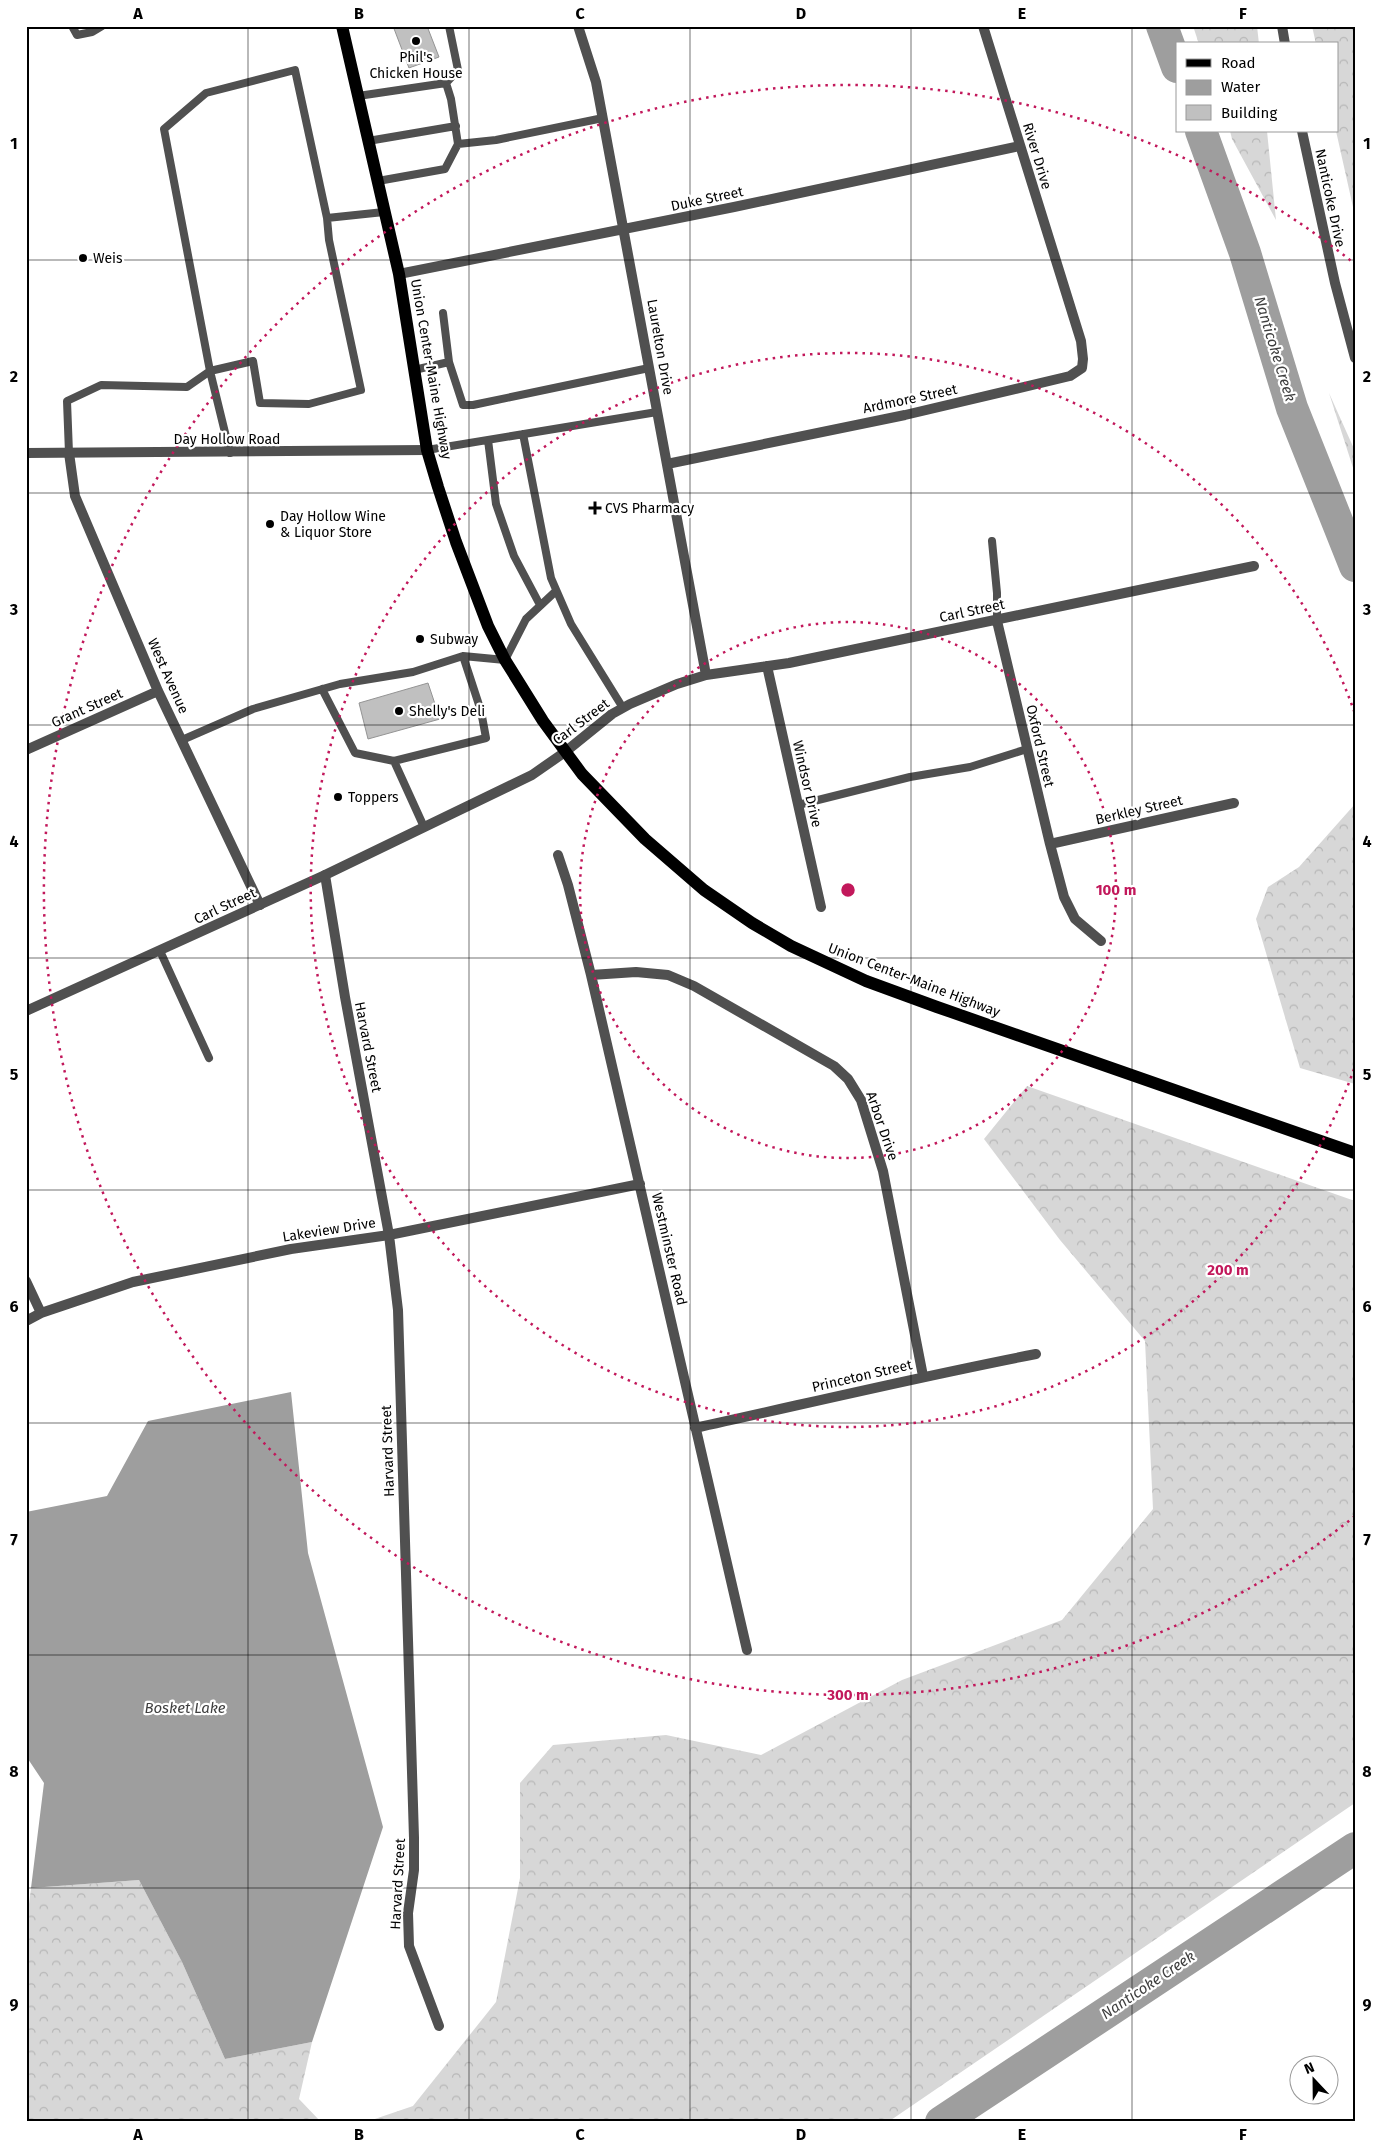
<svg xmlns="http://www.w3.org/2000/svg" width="1381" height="2148" viewBox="0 0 1381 2148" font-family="'Fira Sans',sans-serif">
<defs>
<pattern id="forest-crowns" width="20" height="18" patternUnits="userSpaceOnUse" patternTransform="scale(1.25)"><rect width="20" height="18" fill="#d7d7d7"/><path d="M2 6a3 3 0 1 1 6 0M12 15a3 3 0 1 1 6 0" fill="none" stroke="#b7b7b7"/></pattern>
</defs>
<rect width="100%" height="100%" fill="#fff"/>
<path fill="url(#forest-crowns)" d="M1193,26H1257L1259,44H1199Z
M1312,26H1355V216L1336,131L1337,44H1316Z
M1230,131H1267L1276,220L1232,139Z
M1329,393L1355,451V474Z
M1355,804V1084L1300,1068L1256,919L1268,887L1299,867Z
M1027,1086L1355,1201V1803L888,2122H366L413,2106L496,2002L520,1878V1783L553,1745L666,1735L761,1755L902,1680L1062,1620L1153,1509L1145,1341L1060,1240L984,1139Z
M139,1880L182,1962L225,2059L312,2042L299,2099L321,2122H26V1928L31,1888Z"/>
<path fill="#9e9e9e" d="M291,1392L308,1553L383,1827L312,2042L225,2059L182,1962L139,1880L31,1888L44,1783L26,1756V1512L107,1496L148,1421Z"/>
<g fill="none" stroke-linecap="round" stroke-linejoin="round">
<path stroke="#9e9e9e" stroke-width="32" d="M1162,26L1177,67
M1201,131L1245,253L1292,408L1355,566
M941,2122L1355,1848"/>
</g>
<path fill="#c0c0c0" stroke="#949494" d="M393,26H427L439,57L409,68Z
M428,683L440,719L368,739L359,703Z"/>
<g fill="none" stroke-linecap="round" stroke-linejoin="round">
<path stroke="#505050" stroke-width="8" d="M72,26L77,35L92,32L102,26
M446,83L458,70L449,26
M358,96L446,83L451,99L458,144L445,169L378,181
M368,141L456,126
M458,144L496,140L603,118
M443,313L449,362
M414,370L449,362L463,405H473L649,368
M523,434L551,578L571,624L623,708
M488,440L496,504L514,556L540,605
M427,450L657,412
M69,453L67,401L101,385L187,387L210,371L164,129L206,93L295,70L327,218
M230,453L210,371L253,361L260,403L309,404L361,390L329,240L327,218L384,212
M992,541L997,593V621
M322,689L355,753L394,761L424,827
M182,740L253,709L340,684L413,672L463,656L505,660L526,619L556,591
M394,761L486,738L481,711L463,656
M798,805L910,777L970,767L1027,749
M160,951L209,1058"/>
<path stroke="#505050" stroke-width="10" d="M578,26L596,82L706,675
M399,274L734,207L1020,146
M69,453L75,496L158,691L260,905
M667,464L905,415L1070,376L1082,368L1083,359L1081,341L983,26
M997,621L1050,844L1064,897L1075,919L1101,941
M767,666L821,907
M26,750L158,691
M565,752L612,714L630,704L677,684L706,675L789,663L1254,566
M1050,844L1234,803
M558,855L568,885L591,975L747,1650
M325,875L345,997L389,1235L398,1310L414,1838V1870L408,1913L409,1946L439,2026
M591,975L636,972L668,975L694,986L834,1066L848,1079L861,1100L883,1171L923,1376
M26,1281L41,1313
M26,1321L41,1313L133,1282L291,1249L389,1235L640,1184
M695,1428C809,1403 922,1376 1036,1354"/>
<path stroke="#505050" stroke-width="10" d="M1282,26L1285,44
M1302,131L1335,283L1355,358
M26,453L427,450
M26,1011L325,875L532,775L565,752"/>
<path stroke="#000" stroke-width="12" d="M342,26L399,274L427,450L438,487L456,542L488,626L505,660L543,721L582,774L645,839L704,890L752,923L791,946L866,981L937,1007L1355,1153"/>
</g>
<path fill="none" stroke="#000" stroke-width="1" stroke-opacity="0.55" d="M248,26V2122M469,26V2122M690,26V2122M911,26V2122M1132,26V2122M26,260H1355M26,493H1355M26,725H1355M26,958H1355M26,1190H1355M26,1423H1355M26,1655H1355M26,1888H1355"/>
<g fill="none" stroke="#c2185b" stroke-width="2.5" stroke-dasharray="2.5 5">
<circle cx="848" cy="890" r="268"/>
<path d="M1354 1069A537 537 0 1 1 1354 711"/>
<path d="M1355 1516A805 805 0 1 1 1355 264"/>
</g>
<g fill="#000" stroke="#fff" stroke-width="2">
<circle cx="416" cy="41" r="5"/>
<circle cx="83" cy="258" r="5"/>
<path d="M592.5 500.5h5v5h5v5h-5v5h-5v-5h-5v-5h5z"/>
<circle cx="270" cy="524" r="5"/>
<circle cx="420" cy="639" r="5"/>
<circle cx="399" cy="711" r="5"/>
<circle cx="338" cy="797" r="5"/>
</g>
<g text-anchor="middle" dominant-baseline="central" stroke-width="4.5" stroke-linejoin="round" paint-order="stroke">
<g font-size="14" fill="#000" stroke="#fff" text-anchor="start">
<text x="416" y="57" text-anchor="middle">Phil's<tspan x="416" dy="16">Chicken House</tspan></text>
<text x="93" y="258">Weis</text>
<text x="605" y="508">CVS Pharmacy</text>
<text x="280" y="516">Day Hollow Wine<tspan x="280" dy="16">&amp; Liquor Store</tspan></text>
<text x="430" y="639">Subway</text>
<text x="409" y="711">Shelly's Deli</text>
<text x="348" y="797">Toppers</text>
</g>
<g font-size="14" fill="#000" stroke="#fff">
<text transform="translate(1037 156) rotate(73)">River Drive</text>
<text transform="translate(1330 198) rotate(78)">Nanticoke Drive</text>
<text transform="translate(707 199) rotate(-12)">Duke Street</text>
<text transform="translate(660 347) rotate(80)">Laurelton Drive</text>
<text transform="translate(431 369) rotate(80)">Union Center-Maine Highway</text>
<text transform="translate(910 399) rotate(-12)">Ardmore Street</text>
<text x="227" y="439">Day Hollow Road</text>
<text transform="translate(972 611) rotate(-12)">Carl Street</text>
<text transform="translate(168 676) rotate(66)">West Avenue</text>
<text transform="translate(87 708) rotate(-24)">Grant Street</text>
<text transform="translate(581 722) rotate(-37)">Carl Street</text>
<text transform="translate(1040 746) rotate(77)">Oxford Street</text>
<text transform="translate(807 784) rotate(77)">Windsor Drive</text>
<text transform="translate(1139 810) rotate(-13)">Berkley Street</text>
<text transform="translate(225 906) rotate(-25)">Carl Street</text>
<text transform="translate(914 980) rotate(21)">Union Center-Maine Highway</text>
<text transform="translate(368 1047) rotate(79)">Harvard Street</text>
<text transform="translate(882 1126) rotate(71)">Arbor Drive</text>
<text transform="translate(329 1230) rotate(-9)">Lakeview Drive</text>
<text transform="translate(669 1249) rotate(77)">Westminster Road</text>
<text transform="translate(862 1376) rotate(-13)">Princeton Street</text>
<text transform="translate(388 1451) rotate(-92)">Harvard Street</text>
<text transform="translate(398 1884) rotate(-87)">Harvard Street</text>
</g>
<g font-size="15" font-style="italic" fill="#3f3f3f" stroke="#fff">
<text transform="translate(1275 349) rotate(73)">Nanticoke Creek</text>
<text x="185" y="1708">Bosket Lake</text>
<text transform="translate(1148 1985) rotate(-34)">Nanticoke Creek</text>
</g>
</g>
<circle cx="848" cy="890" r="8" fill="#c2185b" stroke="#fff" stroke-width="2.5"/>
<g font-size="15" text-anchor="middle" font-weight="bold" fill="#c2185b" stroke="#fff" stroke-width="4.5" stroke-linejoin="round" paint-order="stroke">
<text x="1116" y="895">100 m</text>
<text x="1228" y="1275">200 m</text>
<text x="848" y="1700">300 m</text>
</g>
<rect width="1381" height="2148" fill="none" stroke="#ffffff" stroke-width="55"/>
<rect x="1176" y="42" width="162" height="90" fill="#ffffff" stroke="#999999"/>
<rect x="1186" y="59" width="25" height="8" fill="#000000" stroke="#999999"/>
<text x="1221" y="68" font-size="15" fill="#000000">Road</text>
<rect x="1186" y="80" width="25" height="15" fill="#9e9e9e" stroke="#999999"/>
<text x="1221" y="92" font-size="15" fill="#000000">Water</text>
<rect x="1186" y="105" width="25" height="15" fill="#c0c0c0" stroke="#999999"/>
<text x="1221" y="118" font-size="15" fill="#000000">Building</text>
<g transform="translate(1314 2080) rotate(338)"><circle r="24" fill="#ffffff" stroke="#999999"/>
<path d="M0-4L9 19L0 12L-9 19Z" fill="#000000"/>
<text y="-8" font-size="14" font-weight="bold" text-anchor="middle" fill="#000000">N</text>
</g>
<rect x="28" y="28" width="1326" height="2092" fill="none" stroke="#000" stroke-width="2"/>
<g font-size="16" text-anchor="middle" font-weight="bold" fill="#000">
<text x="138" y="19">A</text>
<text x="359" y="19">B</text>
<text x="580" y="19">C</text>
<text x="801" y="19">D</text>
<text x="1022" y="19">E</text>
<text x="1243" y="19">F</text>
<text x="14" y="149">1</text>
<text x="1367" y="149">1</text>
<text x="14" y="382">2</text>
<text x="1367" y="382">2</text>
<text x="14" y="615">3</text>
<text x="1367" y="615">3</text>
<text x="14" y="847">4</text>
<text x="1367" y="847">4</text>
<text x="14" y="1080">5</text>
<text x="1367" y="1080">5</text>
<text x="14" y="1312">6</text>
<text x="1367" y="1312">6</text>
<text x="14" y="1545">7</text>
<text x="1367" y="1545">7</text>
<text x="14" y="1777">8</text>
<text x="1367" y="1777">8</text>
<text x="14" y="2010">9</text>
<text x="1367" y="2010">9</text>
<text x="138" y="2140">A</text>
<text x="359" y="2140">B</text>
<text x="580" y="2140">C</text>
<text x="801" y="2140">D</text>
<text x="1022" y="2140">E</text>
<text x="1243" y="2140">F</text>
</g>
</svg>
